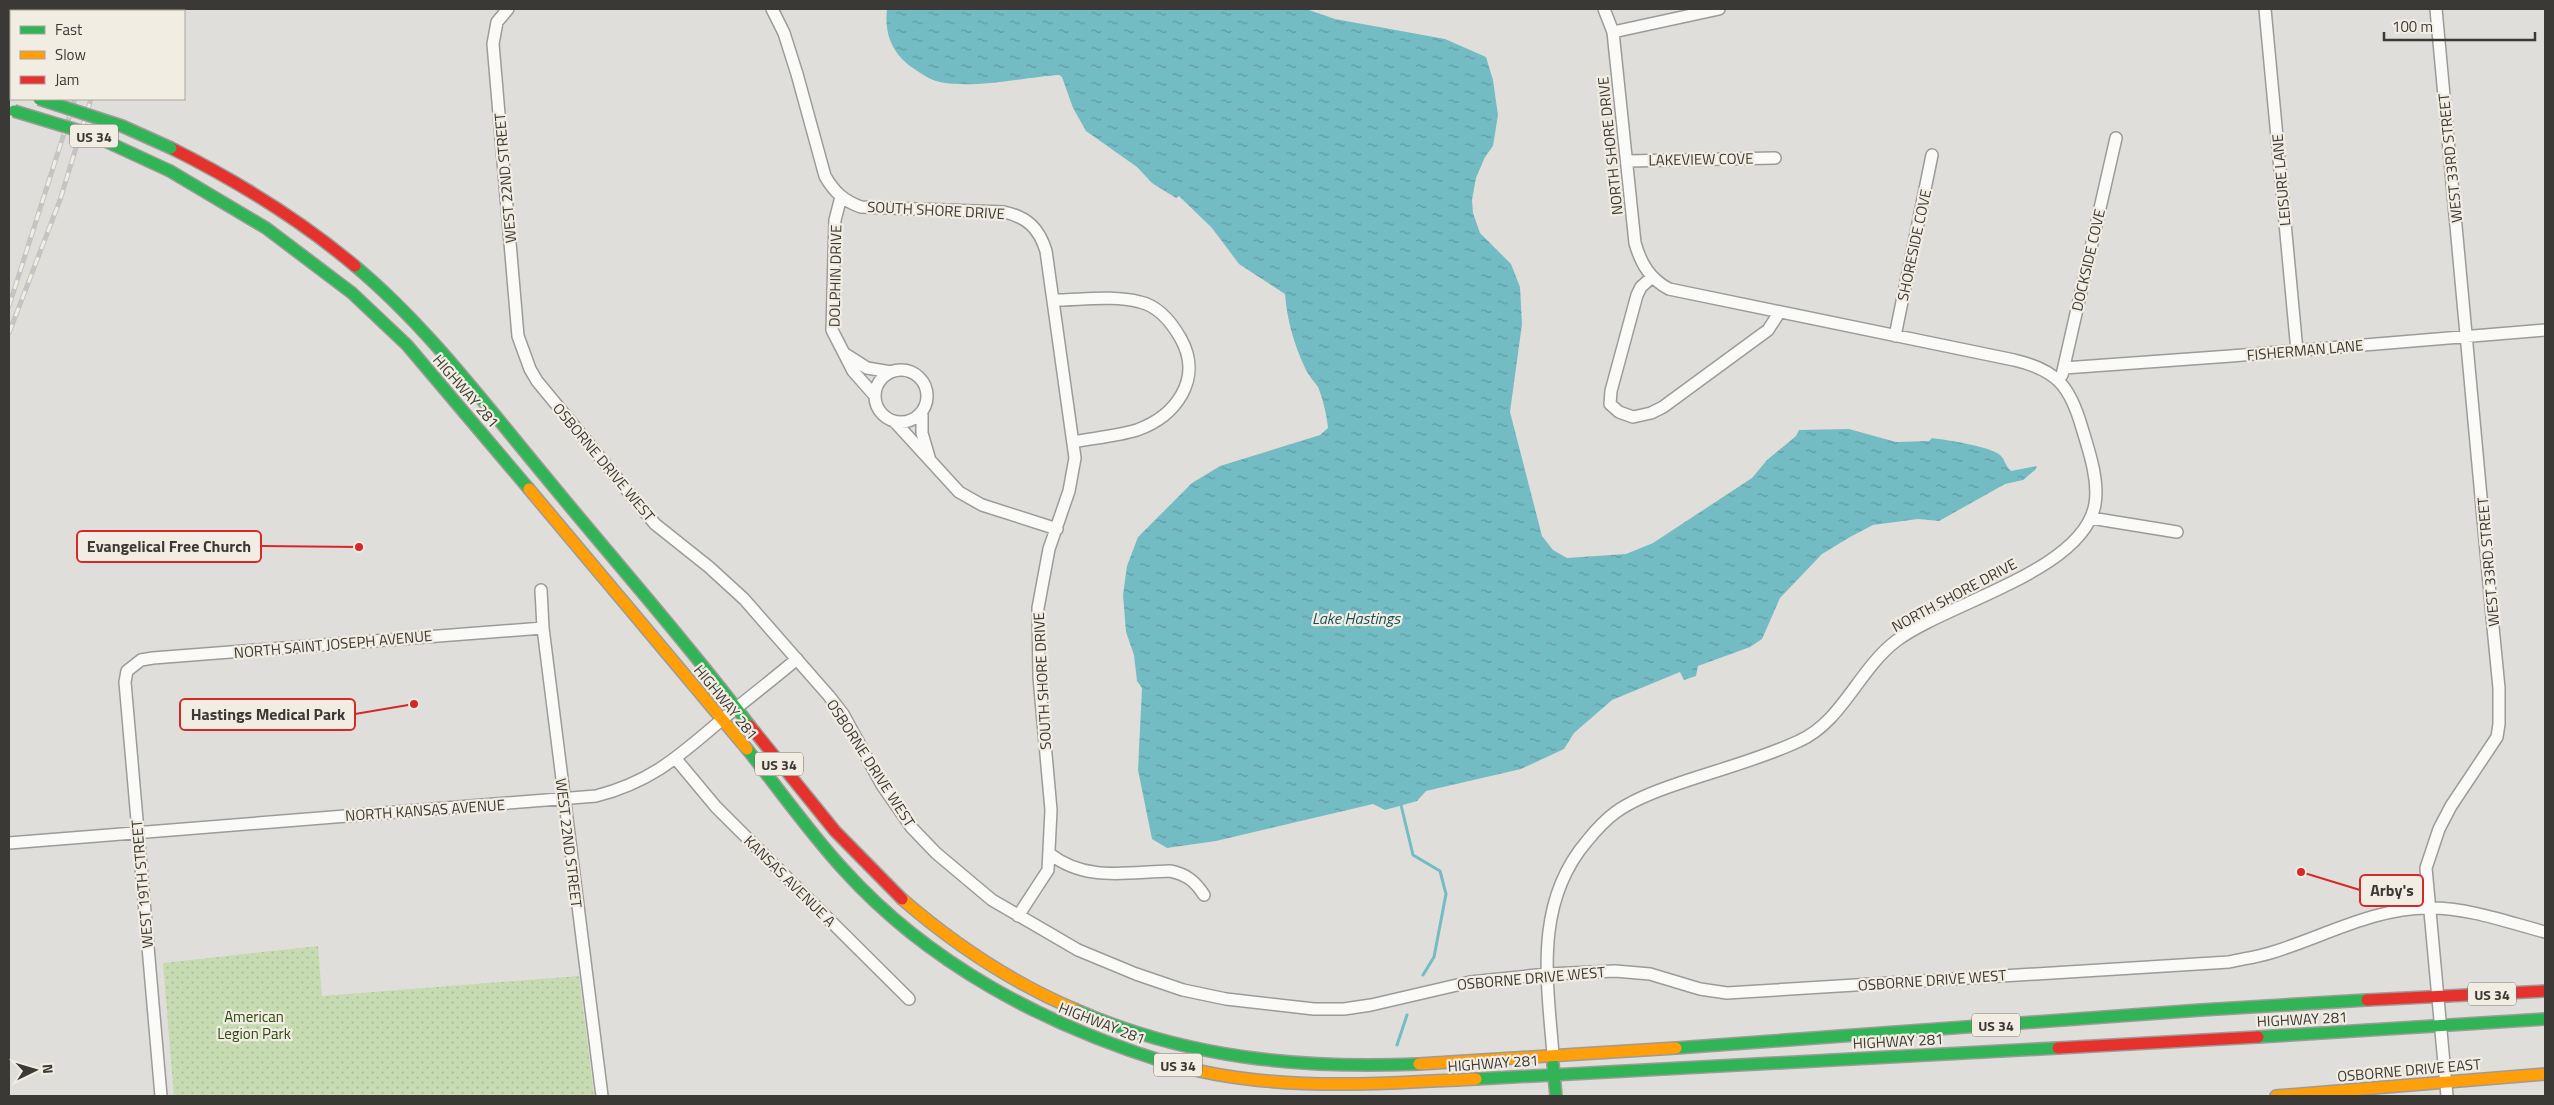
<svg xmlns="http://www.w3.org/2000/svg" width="2554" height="1105" viewBox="0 0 2554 1105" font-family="'Titillium Web',sans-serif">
<defs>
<pattern id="grass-dots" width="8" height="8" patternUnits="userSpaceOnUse" patternTransform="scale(1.25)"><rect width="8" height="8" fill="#c6dbb2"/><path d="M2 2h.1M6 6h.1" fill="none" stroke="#abbd9a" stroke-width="1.8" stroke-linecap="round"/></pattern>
<pattern id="water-ripples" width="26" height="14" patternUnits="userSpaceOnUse" patternTransform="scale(1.25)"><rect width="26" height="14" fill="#74bcc4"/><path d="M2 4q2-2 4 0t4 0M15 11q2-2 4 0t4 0" fill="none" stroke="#609aa0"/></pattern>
</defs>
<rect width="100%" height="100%" fill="#e0deda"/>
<path fill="url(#grass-dots)" d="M318,946L322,996L579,976L594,1096H174L163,963Z"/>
<path fill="url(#water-ripples)" d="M887,9H1306L1335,19L1445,39L1486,57L1493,80L1498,115L1493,146L1485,157L1476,178L1472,200L1473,213L1480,233L1511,264L1520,287L1522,324L1510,412L1542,536L1553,550L1567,558L1626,554L1653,543L1752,478L1767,460L1796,436L1799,430L1849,429L1896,442L1929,441L1932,438C1947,440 1989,446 2000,455C2005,459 2005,466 2011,471L2037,466L2035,470L2023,480L2005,484L1939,521L1918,519L1873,525L1850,537L1822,554L1780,598L1762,639L1750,647L1698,666L1696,676L1684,680L1680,672L1612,700L1574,733L1564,749L1521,769L1426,791L1417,801L1385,810L1373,804L1216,841L1167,848L1152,839L1138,770L1142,688L1137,681L1134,655L1126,632L1123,595L1127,566L1138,537L1192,483L1220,466L1320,435L1328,428C1327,416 1323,399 1318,387C1314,381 1308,375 1305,368C1294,344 1287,320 1285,294L1239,264L1212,228L1179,196L1176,198L1152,183L1137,167L1086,131L1073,108L1062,77L1059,75C1025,77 964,91 933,80C926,77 919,72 913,68C892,54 884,33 887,9Z"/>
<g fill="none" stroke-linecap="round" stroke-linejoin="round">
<path stroke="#74bcc4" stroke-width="3" d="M1401,805L1413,855L1440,871L1446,894L1434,957L1423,975
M1397,1045L1407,1015"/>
<defs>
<path id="street" d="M508,9L497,22L493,44L518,336L530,369L537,381L655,524L709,567L744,599L829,696L843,714L882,785L912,828L936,853L992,900L1078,950L1136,974L1183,990L1226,999L1314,1009H1344L1371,1005L1470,982L1547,974L1615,971L1650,974L1700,989L1727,993L2229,962C2242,959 2257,957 2270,953C2321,938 2375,907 2430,908C2470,908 2507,922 2545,932
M772,9L784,33L797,74L825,176C834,192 844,201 861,207L1004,212C1027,217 1039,228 1046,251L1075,458L1069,491L1049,549L1038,608L1039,677L1051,810L1048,870L1018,916
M2265,9L2297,351
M2436,9L2493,627L2499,688V724L2497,737L2451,806L2439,829L2426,868L2447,1096
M1613,32L1719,9
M1627,161L1775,158
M841,197L835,220L832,330L853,371L875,396
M1652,277L1641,287L1637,295L1611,391L1610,404L1619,412L1633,417L1651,413L1663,407L1768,330L1779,313
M1053,300C1081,300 1113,295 1140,302C1159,306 1172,323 1181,339C1203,379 1176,416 1137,430C1117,436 1094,438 1073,442
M1895,336L1932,155
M845,354L867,368L891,372
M2064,368L2231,356L2545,330
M875 396a26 26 0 1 1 52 0a26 26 0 1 1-52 0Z
M2062,375L2116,138
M922,412V433L929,457
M895,422L959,492L982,505L1057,529
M2091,518L2177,532
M541,590L543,628L602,1096
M676,759L716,807L909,999
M9,843L596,796C654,781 681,754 725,717C749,698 773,679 797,659
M1050,854C1086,882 1127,872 1170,871C1186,874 1195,881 1204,895
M1553,1054C1547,980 1534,903 1587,841C1595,831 1605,820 1616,812C1634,799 1656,791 1677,784C1717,770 1761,759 1799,741C1842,722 1859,669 1896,641C1946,603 2084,571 2095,504C2099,480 2089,451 2082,428C2070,386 2057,370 2014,360L1669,289C1650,279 1641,264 1635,243L1613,32L1604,9
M161,1096L125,682L127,671L141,660L153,658L543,628"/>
<path id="fast" d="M9,91L11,92
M170,171L266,228L352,293L407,345L529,489
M355,266C429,328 487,407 549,481C616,563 687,642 750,726
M747,749C779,789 809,832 844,870C928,963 1043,1024 1162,1061
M1074,1009C1186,1058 1298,1069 1419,1064
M2258,1037L2545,1019
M1676,1048L2201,1010L2367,1000
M1553,1064L1556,1096
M1476,1079L2058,1048"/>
<path id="slow" d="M529,489L747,749
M902,899C954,944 1011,982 1074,1009
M1162,1061C1263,1093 1372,1084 1476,1079
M1419,1064L1676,1048
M2276,1096L2545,1074"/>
<path id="jam" d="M171,148C237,181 298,218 355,266
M750,726L835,831L902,899
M2367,1000L2545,991
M2058,1048L2258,1037"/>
</defs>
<use href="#street" stroke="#9d9b98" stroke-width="14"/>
<use href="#fast" stroke="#9d9b98" stroke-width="14"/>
<use href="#slow" stroke="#9d9b98" stroke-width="14"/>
<use href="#jam" stroke="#9d9b98" stroke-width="14"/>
<use href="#street" stroke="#fafaf9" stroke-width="11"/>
<use href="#fast" stroke="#30b455" stroke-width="11"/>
<use href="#slow" stroke="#ff9f0a" stroke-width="11"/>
<use href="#jam" stroke="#e5322d" stroke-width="11"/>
<defs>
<path id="rail" d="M102,11V9
M117,11L118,9
M9,306L75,99
M9,333L60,200L91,99"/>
</defs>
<use href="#rail" stroke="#c5c4c3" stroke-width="5"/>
<use href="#rail" stroke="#f2ede3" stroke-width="3" stroke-dasharray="9" stroke-linecap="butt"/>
<defs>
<path id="fast-bridge" d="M39,99L122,126L171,148
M14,111L90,134L170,171"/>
</defs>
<use href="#fast-bridge" stroke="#9d9b98" stroke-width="14" stroke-linecap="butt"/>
<use href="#fast-bridge" stroke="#30b455" stroke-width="11"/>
</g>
<g text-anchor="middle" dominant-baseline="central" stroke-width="4.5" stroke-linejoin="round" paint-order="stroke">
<g fill="#f2ede3" stroke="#726f69" stroke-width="1">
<rect x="70" y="124.5" width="48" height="23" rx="4"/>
<rect x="755" y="752.5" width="48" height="23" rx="4"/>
<rect x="2468" y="982.5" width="48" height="23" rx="4"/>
<rect x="1972" y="1013.5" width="48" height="23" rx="4"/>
<rect x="1154" y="1053.5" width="48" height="23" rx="4"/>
</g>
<g font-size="14" font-weight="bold" fill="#3b3935">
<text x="94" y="136">US 34</text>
<text x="779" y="764">US 34</text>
<text x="2492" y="994">US 34</text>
<text x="1996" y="1025">US 34</text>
<text x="1178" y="1065">US 34</text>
</g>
<g font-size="15" fill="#3b3935" stroke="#f2ede3">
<text transform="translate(1610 146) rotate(-96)">NORTH SHORE DRIVE</text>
<text transform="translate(2450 158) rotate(-96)">WEST 33RD STREET</text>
<text transform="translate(1701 159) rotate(-1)">LAKEVIEW COVE</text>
<text transform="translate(505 178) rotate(-95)">WEST 22ND STREET</text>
<text transform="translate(2281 180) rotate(-95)">LEISURE LANE</text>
<text transform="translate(936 210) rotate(3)">SOUTH SHORE DRIVE</text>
<text transform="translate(1914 245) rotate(-78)">SHORESIDE COVE</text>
<text transform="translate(2088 260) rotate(-77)">DOCKSIDE COVE</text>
<text transform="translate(835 276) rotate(-89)">DOLPHIN DRIVE</text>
<text transform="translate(2305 350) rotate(-5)">FISHERMAN LANE</text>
<text transform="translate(466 391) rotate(49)">HIGHWAY 281</text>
<text transform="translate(604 462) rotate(50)">OSBORNE DRIVE WEST</text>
<text transform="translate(2488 562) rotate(-95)">WEST 33RD STREET</text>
<text transform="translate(1954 595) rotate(-28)">NORTH SHORE DRIVE</text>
<text transform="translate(333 644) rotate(-5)">NORTH SAINT JOSEPH AVENUE</text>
<text transform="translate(1042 681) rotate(-93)">SOUTH SHORE DRIVE</text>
<text transform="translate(726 702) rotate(51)">HIGHWAY 281</text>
<text transform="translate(871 763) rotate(57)">OSBORNE DRIVE WEST</text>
<text transform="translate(425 810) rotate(-4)">NORTH KANSAS AVENUE</text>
<text transform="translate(569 843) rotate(83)">WEST 22ND STREET</text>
<text transform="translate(790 881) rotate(45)">KANSAS AVENUE A</text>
<text transform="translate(142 884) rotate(-95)">WEST 19TH STREET</text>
<text transform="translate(1531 978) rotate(-5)">OSBORNE DRIVE WEST</text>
<text transform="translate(1932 980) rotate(-4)">OSBORNE DRIVE WEST</text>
<text transform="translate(2302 1019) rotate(-3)">HIGHWAY 281</text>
<text transform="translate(1102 1023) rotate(21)">HIGHWAY 281</text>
<text transform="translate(1898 1041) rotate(-3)">HIGHWAY 281</text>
<text transform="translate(1493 1063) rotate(-4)">HIGHWAY 281</text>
<text transform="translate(2409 1070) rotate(-5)">OSBORNE DRIVE EAST</text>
</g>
<g font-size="15" fill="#2e4a11" stroke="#f2ede3">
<text x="254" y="1016">American<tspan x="254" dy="17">Legion Park</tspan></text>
</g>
<g font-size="16" font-style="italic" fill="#165159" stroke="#f2ede3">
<text x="1356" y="618">Lake Hastings</text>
</g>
</g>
<path fill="none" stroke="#d62828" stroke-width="2" d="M359 547L261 546M414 704L355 714M2301 872L2360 890"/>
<g fill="#d62828" stroke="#f2ede3" stroke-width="2">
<circle cx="359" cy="547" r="5"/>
<circle cx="414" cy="704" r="5"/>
<circle cx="2301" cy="872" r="5"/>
</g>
<g fill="#f2ede3" stroke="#d62828" stroke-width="2">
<rect x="77" y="531" width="184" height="31" rx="5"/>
<rect x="180" y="699" width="175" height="31" rx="5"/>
<rect x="2360" y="875" width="63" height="31" rx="5"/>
</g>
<g font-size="16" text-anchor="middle" font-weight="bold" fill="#3b3935">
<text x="169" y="552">Evangelical Free Church</text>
<text x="268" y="720">Hastings Medical Park</text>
<text x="2392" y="896">Arby's</text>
</g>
<rect width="2554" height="1105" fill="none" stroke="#3b3935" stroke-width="20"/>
<rect x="10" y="10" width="175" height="90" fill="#f2ede3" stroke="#a9a59d"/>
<rect x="20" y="26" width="25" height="8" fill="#30b455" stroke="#a9a59d"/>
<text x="55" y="35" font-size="15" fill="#3b3935">Fast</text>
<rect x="20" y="51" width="25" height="8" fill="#ff9f0a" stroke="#a9a59d"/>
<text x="55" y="60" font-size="15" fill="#3b3935">Slow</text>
<rect x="20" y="76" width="25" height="8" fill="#e5322d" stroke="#a9a59d"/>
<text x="55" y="85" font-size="15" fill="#3b3935">Jam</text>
<g transform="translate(35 1070) rotate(85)" stroke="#f2ede3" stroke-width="4" paint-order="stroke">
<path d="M0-4L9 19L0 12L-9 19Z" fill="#3b3935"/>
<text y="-8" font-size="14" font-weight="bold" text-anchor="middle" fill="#3b3935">N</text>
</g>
<path d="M2384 32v8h151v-8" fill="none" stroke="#3b3935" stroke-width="2.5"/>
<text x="2392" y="32" font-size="15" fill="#3b3935" stroke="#f2ede3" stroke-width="4" paint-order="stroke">100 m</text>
</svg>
